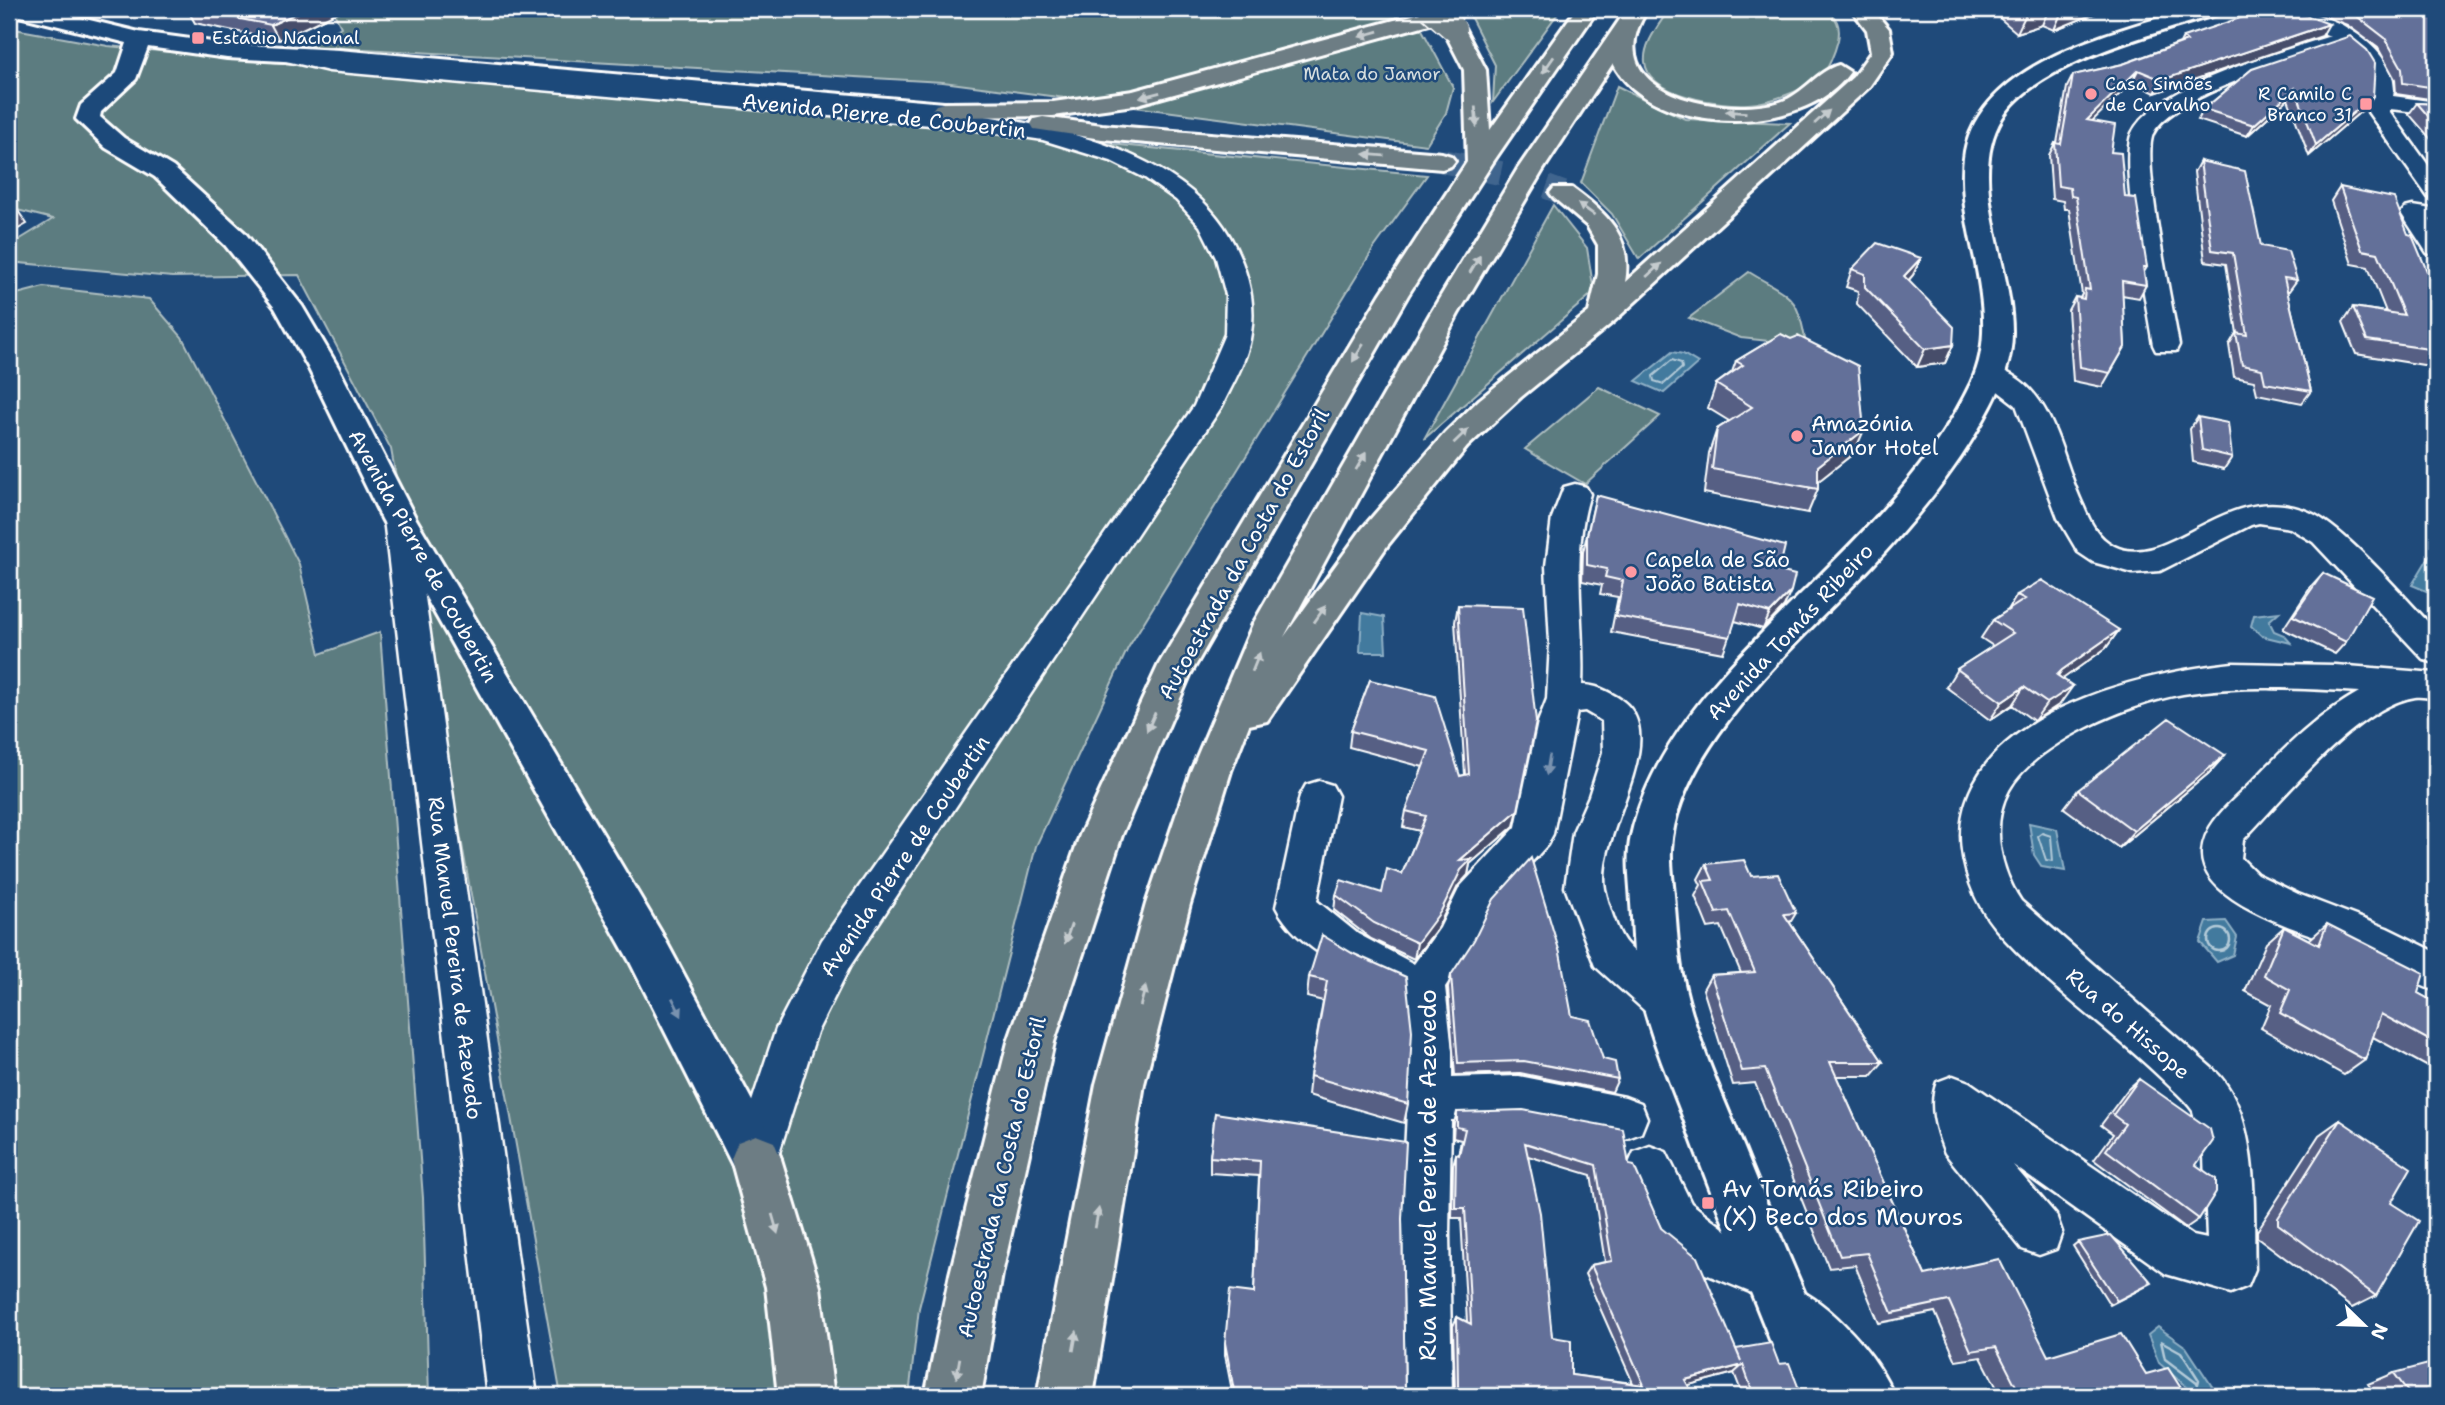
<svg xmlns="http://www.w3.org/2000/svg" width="2445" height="1405" viewBox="0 0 2445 1405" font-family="'Shantell Sans',sans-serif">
<rect width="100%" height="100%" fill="#1f4a7a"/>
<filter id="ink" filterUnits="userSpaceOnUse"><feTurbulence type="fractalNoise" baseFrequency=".0143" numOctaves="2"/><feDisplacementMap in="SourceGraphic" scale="14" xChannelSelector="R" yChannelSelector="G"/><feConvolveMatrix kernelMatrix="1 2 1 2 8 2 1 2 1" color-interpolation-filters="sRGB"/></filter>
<g filter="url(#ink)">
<path fill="#5c7c80" stroke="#aebec0" stroke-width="2" d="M332,9H1411L1453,87L1446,113L1426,145L943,82L310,46L341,27Z
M1483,9H1561L1493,102L1495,65L1469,14Z
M1669,9H1825C1837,17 1841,26 1838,40C1835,52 1828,71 1819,78C1801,91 1770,103 1748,104C1721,106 1648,96 1645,62C1643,43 1660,24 1669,9Z
M9,28L108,46L1427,175L1374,248L1128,648L1036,846L919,1308L909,1396H561L391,449L299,275L172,277L9,262V246L53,219L9,208Z
M1617,86L1685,119L1790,123L1639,259L1612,214L1581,183Z
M1553,205L1587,248L1594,292L1424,439Z
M1749,272C1791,298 1798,293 1806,345L1741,338L1689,318Z
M44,287L149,299L182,337L299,564L320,654L380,632L423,1198L429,1396H9V296Z
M1599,387L1660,416L1585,484L1525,449Z"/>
<path fill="#427a9e" stroke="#8eafc5" stroke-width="2" d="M1672,352L1683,354L1698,363L1664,393L1636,381Z
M2430,555L2436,558V595L2412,585Z
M2279,612L2269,621L2274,631L2284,635L2291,643L2262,636L2251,626L2254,615Z
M1362,613L1384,617L1386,652H1360Z
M2029,823L2057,829L2065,871L2042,867L2034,855Z
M2226,921L2237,937L2233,955L2217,962L2200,942L2207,922Z
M2158,1327L2186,1347L2215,1391L2197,1396L2159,1363L2148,1335Z"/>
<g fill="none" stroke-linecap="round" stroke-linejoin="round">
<path stroke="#b3cad8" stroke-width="2" d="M1672,360L1681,363L1682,368L1664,384L1654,381L1653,376Z
M2042,833L2051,836L2053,861L2046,860L2038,836Z"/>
<path stroke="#b3cad8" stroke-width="2.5" d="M2208 940a11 11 0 1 1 22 0a11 11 0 1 1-22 0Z
M2161,1341L2181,1352L2199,1380L2198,1384L2165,1359Z"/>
<path stroke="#41658e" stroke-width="24" stroke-dasharray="24 12" stroke-linecap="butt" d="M1442,161L1519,177L1563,193"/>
<defs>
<path id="street" d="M2270,9C2278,9 2288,7 2297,9C2334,14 2402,52 2393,96L2436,102V114L2390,109V112L2436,176V199L2428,197L2368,112C2374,79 2377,64 2344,44C2303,58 2171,95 2153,134C2141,161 2173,308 2179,345L2176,351H2156L2153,345C2147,306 2118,163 2132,133C2154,86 2281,52 2330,36L2272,13Z
M289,50L329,59C466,71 602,83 739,95C878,107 1166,101 1235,246C1248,273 1256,303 1251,333C1248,359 1233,383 1222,406L850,966L817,1032L772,1175L756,1181L740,1175L733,1159L776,1029L822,940L1194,406L1225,334L1226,295L1216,258L1200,226L1176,200L1145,178L1111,161L1043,140L964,128L329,71L282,60L279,56Z
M2413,206L2432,209L2436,214L2430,220L2436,230V255L2427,253L2401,213L2405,208Z
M1991,367C2054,382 2059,455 2083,505C2090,522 2097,537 2114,546C2169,573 2226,477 2309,512C2346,528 2405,599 2436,630V663L2424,660L2313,542L2290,528L2259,523L2251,525L2160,571L2133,573L2093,562L2078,552L2058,518L2016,405L1977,375L1981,369Z
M1575,484L1586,487L1590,494C1570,556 1585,621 1582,685C1596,685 1605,690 1617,697C1678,733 1594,833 1605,889C1608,903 1617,932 1626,943C1646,966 1677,978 1690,1006L1684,1019L1669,1025L1654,1019L1595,966L1565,887L1573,832L1589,796L1603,752L1602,721L1585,711L1577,712L1553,834L1547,845L1488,911L1468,952L1445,987L1452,1051V1078L1519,1076L1625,1097L1641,1103L1647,1118L1641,1133L1625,1139L1519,1118L1451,1120L1449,1234L1452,1396H1402L1401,1234L1410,1051L1404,991L1399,993C1358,978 1296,948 1276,907L1300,796L1306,785L1319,781L1332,785L1338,796L1317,901L1358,934L1414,964L1440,928L1460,887L1516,827L1538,722L1547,699L1550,643L1546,566L1552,518L1564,487Z
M399,509L410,512L414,519L537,1396H487L384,519L388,512Z
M2233,663L2335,665L2436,673V699C2430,698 2421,696 2415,697C2357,706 2283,799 2243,840L2241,858L2257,874L2298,894L2387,928L2436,952V991C2408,982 2383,963 2355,951C2317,934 2200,907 2202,853C2203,823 2234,800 2253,781C2285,747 2318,715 2359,692C2301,688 2241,685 2183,694C2131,703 2036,742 2009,790C1990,825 2000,870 2021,901L2214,1070C2261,1114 2253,1209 2255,1269L2248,1286L2231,1293L2166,1274L2013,1165L2056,1215L2062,1232L2056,1249L2039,1255L2022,1249L1945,1153C1936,1131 1928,1105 1937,1082L1953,1076L1969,1082L2193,1236L2207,1239L2204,1154L2193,1111C2184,1098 2171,1088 2160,1077C2107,1026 2043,984 1995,928C1975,904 1961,867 1961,835C1963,714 2139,673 2233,663Z
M1650,1146L1666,1152L1691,1203L1736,1238L1790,1260L1797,1277L1793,1287C1831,1303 1880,1358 1894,1396H1840L1775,1328L1768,1311L1772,1301L1703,1273L1657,1237L1627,1168L1634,1152Z"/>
<path id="secondary" d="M9,9H44L139,32L227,44L339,50L944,103L952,105L956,110L952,115L944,117L339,64L227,58L148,47L136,79L101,112L100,117L124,138L173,167L245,233L302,306L338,367L416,519L661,932L774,1142L781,1159L774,1176L756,1183L738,1176L629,960L382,519L308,367L275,308L225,245L155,177L106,148L76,119L81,105L117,73L127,43L11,14Z
M2189,9H2221L2218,14C2157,33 2036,62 2002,118C1965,179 2013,267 2012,333C2012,364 1999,393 1984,419C1954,473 1914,521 1872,566C1805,637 1677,745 1671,849C1670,868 1674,888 1675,907C1677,930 1678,952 1682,974C1694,1034 1721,1092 1744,1148C1777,1231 1814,1313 1848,1396H1792C1756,1302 1716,1209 1682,1114C1665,1070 1646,1025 1637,978C1633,953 1633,928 1631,903C1630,881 1626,858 1631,836C1646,768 1692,707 1739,657C1821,569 1918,494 1971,383C1990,344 1983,300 1975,259C1967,224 1959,186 1965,151C1983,61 2115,32 2189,9Z"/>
<path id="highway" d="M1435,9H1469L1466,14L1134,105L1053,116L944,117L936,115L932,110L936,105L944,103L1053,102L1133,91Z
M1576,9H1598L1493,162L1408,295L1190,675L1122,835L1054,1042L1002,1274L981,1396H925L950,1274L1008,1042L1080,835L1159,664L1380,295L1467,162L1464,70L1443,29L1446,24H1462L1486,70L1490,130Z
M1627,9H1648C1592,94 1723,119 1780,102C1803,95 1817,71 1839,65L1850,72C1804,139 1649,136 1613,63L1543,170L1458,314L1284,637L1362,529L1445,433L1480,399L1589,312L1598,274V245L1587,226L1554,198L1550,193L1554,188H1572C1606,213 1633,236 1625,282L1853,77L1871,52L1867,30L1851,9H1872L1889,29L1893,52L1869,87L1613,322L1521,397L1467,447L1387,546L1267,721L1249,725L1231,771L1190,904L1144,1084L1093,1396H1037L1096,1084L1146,904L1191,771L1253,624L1430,314L1517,170Z
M1043,117L1102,125L1442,153L1451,156L1455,161L1451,166L1442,169L1102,139L1034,129L1031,124L1034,119Z
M756,1135L774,1142L781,1159L820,1287L834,1396H778L766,1287L731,1159L738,1142Z"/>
</defs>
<use href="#street" stroke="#fff" stroke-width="5"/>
<use href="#secondary" stroke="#fff" stroke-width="6"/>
<use href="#highway" stroke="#fff" stroke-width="6"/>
<use href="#street" fill="#1f4a7a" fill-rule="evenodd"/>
<use href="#secondary" fill="#1f4a7a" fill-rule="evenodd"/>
<use href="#highway" fill="#6d7d84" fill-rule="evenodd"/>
<defs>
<path id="highway-bridge" d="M1431,9L1454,29"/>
</defs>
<use href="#highway-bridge" stroke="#fff" stroke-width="27" stroke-linecap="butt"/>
<use href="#highway-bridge" stroke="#6d7d84" stroke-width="24"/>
</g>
<path fill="#565f84" stroke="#fff" stroke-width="2" fill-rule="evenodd" d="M187,9H344L279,40L195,23Z
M1989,9H2106L2054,30L2042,25L2017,33Z
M2305,9H2436V100L2396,94L2395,79L2378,48L2347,25Z
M2322,36L2155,93L2132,82L2092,121L2111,152L2147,267L2144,272L2146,285L2139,298L2122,295L2125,347L2102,387L2073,381L2068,310L2075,297L2080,298L2082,294L2069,209H2064L2063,201L2052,199L2049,155L2055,143H2057L2067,87L2073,75L2123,64L2180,43L2183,37Z
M2252,69L2366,107L2309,156L2288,99L2247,136L2198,120L2204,109Z
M2417,103L2436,104V145L2409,114Z
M2200,161L2261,246L2297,280L2289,291H2287L2311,391L2302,403L2257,394L2254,381L2234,377L2229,345L2236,333H2237L2226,264L2205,261L2194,172Z
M2340,187L2408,234L2429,276L2436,277V367L2356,354L2343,322L2353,307L2386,312L2368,267L2352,264L2331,201Z
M1921,258L1913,275L1908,281L1953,345L1945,363L1917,367L1857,304L1858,291L1846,287L1852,269Z
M1781,334L1854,453L1818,481V489L1808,513L1704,493L1709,453L1717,429L1729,421L1708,408L1716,384L1732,372L1736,361Z
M2198,417L2232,457L2224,469L2193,462L2190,429Z
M1596,495L1779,571L1784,607L1763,629L1735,621L1723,653L1611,632L1618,597L1600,594L1602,585L1582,581L1583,552Z
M2323,573L2346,642L2335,654L2283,629L2312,585Z
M2017,595L2119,630L2106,648L2062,679L2060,704L2042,716L2034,721L2012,705L1990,720L1946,687L1957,669L1993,646L1981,638L1993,620L2008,610Z
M1458,605L1514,826L1470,864L1468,875L1458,886L1438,927L1414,959L1371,939L1334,910L1336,895L1382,893L1402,874L1420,831L1403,827L1406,811L1423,767L1349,747L1351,731L1370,680L1460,776L1465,775L1455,622Z
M2225,755L2209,773L2119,848L2064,808L2078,790Z
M1706,864L1751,876L1796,913L1790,923L1883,1062L1871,1076H1836L1925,1275L2048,1356L2146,1374L2186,1396H2001L1981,1357L1956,1361L1935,1312L1879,1323L1855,1265L1829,1268L1755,1083L1733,1085L1703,989L1711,975L1741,973L1721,926L1708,928L1695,896L1701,885L1698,879Z
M2327,924L2418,993L2436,1003V1061L2428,1067L2373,1037L2365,1060L2344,1075L2261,1028L2271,1005L2245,991L2266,943L2284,927L2309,940Z
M1352,953L1408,1104L1404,1123L1308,1095L1310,1076L1323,1001L1307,997L1309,977Z
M1451,975L1572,1016L1618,1079L1612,1092L1520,1073L1455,1075L1448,988Z
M2139,1079L2196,1165L2199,1219L2186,1228L2094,1160L2113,1134L2101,1125L2128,1089Z
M1457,1112L1629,1165L1661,1228L1736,1349L1779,1364L1799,1389L1811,1396H1743L1734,1373L1688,1385L1694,1396H1452L1455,1391L1453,1326L1457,1317L1467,1322L1461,1218H1452L1453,1165L1456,1154L1458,1155L1461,1140L1453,1138L1454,1123ZM1528,1156L1591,1175L1605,1262L1591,1265L1585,1274L1633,1383L1571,1375L1552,1337Z
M1215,1113L1402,1219L1405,1396H1233L1225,1355V1343L1254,1293L1259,1176L1210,1173V1157Z
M2340,1120L2391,1203L2376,1296L2352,1308L2257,1237V1231L2319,1135Z
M2078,1242L2145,1287L2110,1305L2073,1246Z
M2394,1373L2436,1396H2377L2368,1384Z"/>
<path fill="#464e6b" stroke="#fff" stroke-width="2" d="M305,9H344L279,40L271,25Z
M2043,9H2049L2042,25L2017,33L2026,14Z
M2067,9H2106L2054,30L2062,11Z
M2329,24L2322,36L2155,93L2162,80Z
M2138,70L2132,82L2081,132L2087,120Z
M2295,88L2288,99L2247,136L2254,125Z
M2373,96L2366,107L2309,156L2316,145Z
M11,201L27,224L9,234V202Z
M1921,258L1913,275L1896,294L1904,276Z
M1953,345L1945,363L1917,367L1925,349Z
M1864,430L1854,453L1810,488L1818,466Z
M1791,591L1784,607L1763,629L1770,613Z
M2119,630L2106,648L2050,688L2062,670Z
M2073,686L2060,704L2034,721L2047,703Z
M2024,687L2012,705L1990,720L2002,702Z
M2225,755L2209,773L2119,848L2134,831Z
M1518,810L1514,826L1470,864L1468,875L1458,886L1438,927L1414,959L1417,943L1460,860Z
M1743,1365L1734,1373L1678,1388L1685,1380Z"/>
<path fill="#646f99" stroke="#fff" stroke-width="2" fill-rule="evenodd" d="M190,9H305L271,25Z
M2019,9H2043L2026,14Z
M2267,9H2290L2329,24L2162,80L2138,70L2087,120L2115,125L2111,152L2121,153L2125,197L2136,198L2147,267H2143L2146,285L2122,281L2125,347L2110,373L2080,367L2075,297L2084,299L2085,289L2090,290L2076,197L2071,196L2070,188L2058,186L2055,143L2061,144L2073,75L2123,64L2187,41L2183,37Z
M2339,9H2436V88L2403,83L2402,68L2385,38L2354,14Z
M2350,36L2367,50L2375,63L2373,96L2316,145L2295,88L2254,125L2204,109L2252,69Z
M2417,103L2436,104V125Z
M2200,161L2245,171L2261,246L2288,251L2297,280L2284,278L2311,391L2265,383L2262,369L2242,365L2236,333L2247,335L2233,253L2212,250Z
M2340,187L2394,198L2408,234L2412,235L2429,276L2436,277V350L2367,340L2353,307L2404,315L2378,253L2362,250Z
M1877,243L1921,258L1904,276L1954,327L1953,345L1925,349L1865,287V274L1852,269Z
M1781,334L1791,339L1798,336L1858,366L1864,430L1818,466V489L1712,469L1717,429L1752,407L1716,384L1743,365L1736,361Z
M2198,417L2228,423L2232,457L2202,450Z
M1596,495L1785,546L1779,571L1795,575L1791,591L1770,613L1740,604L1730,637L1616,616L1623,581L1605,577L1607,569L1587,565V536Z
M2323,573L2372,596L2346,642L2293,616Z
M2042,580L2119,630L2062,670L2057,675L2073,686L2055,698L2047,703L2024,687L2002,702L1957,669L2013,633L1993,620L2025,599L2017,595Z
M1458,605L1523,607L1536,722L1518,810L1460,860L1472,859L1461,870L1441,911L1417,943L1374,923L1336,895L1341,880L1382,893L1387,869L1402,874L1426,816L1406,811L1429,751L1351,731L1370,680L1435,696L1460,776L1469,774Z
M2169,718L2225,755L2134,831L2078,790Z
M1531,858L1560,953L1572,1016L1590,1020L1603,1059L1615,1062L1618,1079L1524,1061L1458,1063L1451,975L1474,940L1494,899Z
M1744,860L1751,876L1778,874L1796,913L1784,914L1883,1062H1830L1925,1275L1999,1259L2048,1356L2121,1334L2146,1374L2168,1368L2186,1396H2021L1996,1347L1971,1351L1949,1301L1892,1313L1867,1253L1840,1256L1765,1069L1742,1071L1711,975L1755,972L1729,911L1716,913L1703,881L1713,880L1706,864Z
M2327,924L2424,973L2418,993L2436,1003V1044L2381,1014L2365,1060L2280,1013L2290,990L2264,975L2284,927L2319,945Z
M1322,935L1352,953L1406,977L1412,1031L1408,1104L1310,1076L1327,981L1309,977Z
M2139,1079L2210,1129L2213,1141L2196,1165L2216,1179V1192L2199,1219L2106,1150L2125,1124L2113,1115Z
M1523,1110L1623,1129L1629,1165L1634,1166L1661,1228L1697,1257L1741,1361L1736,1349L1771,1343L1779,1364L1789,1363L1799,1389L1808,1391L1811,1396H1754L1743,1365L1685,1380L1694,1396H1456L1454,1391L1458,1388L1457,1317L1471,1324L1465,1208H1455L1456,1154L1459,1155L1465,1129L1457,1127V1112ZM1525,1143L1596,1165L1612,1261L1591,1265L1644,1385L1571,1375V1340L1552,1337L1540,1213Z
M1215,1113L1406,1142L1402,1219L1405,1396H1235L1225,1343L1230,1290L1254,1293L1260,1161L1210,1157Z
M2340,1120L2411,1168L2391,1203L2419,1221L2376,1296L2278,1224V1218Z
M2111,1235L2152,1283L2117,1301L2078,1242Z
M2436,1362V1396H2411L2394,1373Z"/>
<defs><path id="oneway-solid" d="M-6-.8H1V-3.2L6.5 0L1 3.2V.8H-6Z" transform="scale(1.75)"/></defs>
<g fill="#c5cbce">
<use href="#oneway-solid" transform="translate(1369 34) rotate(164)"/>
<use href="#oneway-solid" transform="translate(1548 65) rotate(125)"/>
<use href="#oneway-solid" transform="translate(1150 95) rotate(166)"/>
<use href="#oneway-solid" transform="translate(1736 112) rotate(-176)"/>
<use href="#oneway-solid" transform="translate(1476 117) rotate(86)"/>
<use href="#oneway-solid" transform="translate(1822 117) rotate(-42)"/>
<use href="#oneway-solid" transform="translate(1374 155) rotate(-175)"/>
<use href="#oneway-solid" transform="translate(1586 209) rotate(-145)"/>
<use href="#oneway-solid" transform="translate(1475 264) rotate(-59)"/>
<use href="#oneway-solid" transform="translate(1654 270) rotate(-42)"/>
<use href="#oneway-solid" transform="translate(1358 353) rotate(122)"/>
<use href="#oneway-solid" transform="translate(1461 436) rotate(-44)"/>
<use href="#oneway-solid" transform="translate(1361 461) rotate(-60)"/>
<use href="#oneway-solid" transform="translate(1320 614) rotate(-55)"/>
<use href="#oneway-solid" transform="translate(1256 662) rotate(-68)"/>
<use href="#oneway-solid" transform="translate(1151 722) rotate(114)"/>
<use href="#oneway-solid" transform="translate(1068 934) rotate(109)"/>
<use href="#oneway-solid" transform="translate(1143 996) rotate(-75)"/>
<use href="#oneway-solid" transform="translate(1097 1218) rotate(-80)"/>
<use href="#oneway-solid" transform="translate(775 1224) rotate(74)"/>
<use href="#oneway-solid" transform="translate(1075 1341) rotate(-80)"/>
<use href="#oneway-solid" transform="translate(958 1368) rotate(100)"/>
</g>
<g fill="#7992af">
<use href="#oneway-solid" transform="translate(1548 765) rotate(99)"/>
<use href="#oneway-solid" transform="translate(677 1007) rotate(63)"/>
</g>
</g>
<g fill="#ff9aa2" stroke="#1f4a7a" stroke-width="2.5">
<rect x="191" y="31" width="14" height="14" rx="3.5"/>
<circle cx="2091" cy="94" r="7"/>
<rect x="2359" y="97" width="14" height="14" rx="3.5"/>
<circle cx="1797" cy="436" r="7"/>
<circle cx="1631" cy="572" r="7"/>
<rect x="1701" y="1196" width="14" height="14" rx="3.5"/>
</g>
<g text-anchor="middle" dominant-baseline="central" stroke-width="5" stroke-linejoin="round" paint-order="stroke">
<g font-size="18" fill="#fff" stroke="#1f4a7a" text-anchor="start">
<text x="212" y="38">Estádio Nacional</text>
<text x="2105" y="84">Casa Simões<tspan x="2105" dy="21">de Carvalho</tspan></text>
<text x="2352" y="94" text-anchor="end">R Camilo C<tspan x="2352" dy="21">Branco 31</tspan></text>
</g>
<g font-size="18" fill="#d6dedf" stroke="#1f4a7a">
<text x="1372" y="74">Mata do Jamor</text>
</g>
<g font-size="21" fill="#fff" stroke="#1f4a7a">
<text transform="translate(884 116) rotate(6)">Avenida Pierre de Coubertin</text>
<text transform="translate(1244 554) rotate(-61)">Autoestrada da Costa do Estoril</text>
<text transform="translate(423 556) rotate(61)">Avenida Pierre de Coubertin</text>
<text transform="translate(1790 632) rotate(-47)">Avenida Tomás Ribeiro</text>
<text transform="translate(905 856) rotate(-56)">Avenida Pierre de Coubertin</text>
<text transform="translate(455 958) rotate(83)">Rua Manuel Pereira de Azevedo</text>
<text transform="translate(2128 1024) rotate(41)">Rua do Hissope</text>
<text transform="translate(1002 1177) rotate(-77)">Autoestrada da Costa do Estoril</text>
</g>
<g font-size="21" fill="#fff" stroke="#1f4a7a" text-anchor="start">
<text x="1811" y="424">Amazónia<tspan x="1811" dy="24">Jamor Hotel</tspan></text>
<text x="1645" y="560">Capela de São<tspan x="1645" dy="24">João Batista</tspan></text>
</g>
<g font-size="24" fill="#fff" stroke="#1f4a7a">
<text transform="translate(1428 1175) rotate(-90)">Rua Manuel Pereira de Azevedo</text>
</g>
<g font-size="24" fill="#fff" stroke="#1f4a7a" text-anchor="start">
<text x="1722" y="1189">Av Tomás Ribeiro<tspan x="1722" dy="28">(X) Beco dos Mouros</tspan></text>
</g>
</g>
<rect width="2445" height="1405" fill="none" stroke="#1f4a7a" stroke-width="35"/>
<rect x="18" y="18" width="2410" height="1370" fill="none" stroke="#fff" stroke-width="2.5" filter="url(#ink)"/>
<g transform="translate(2364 1325) rotate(113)" stroke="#1f4a7a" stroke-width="5" paint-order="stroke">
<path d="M0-5L12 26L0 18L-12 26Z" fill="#ffffff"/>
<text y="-10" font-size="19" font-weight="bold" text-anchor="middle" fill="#ffffff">N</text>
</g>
</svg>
